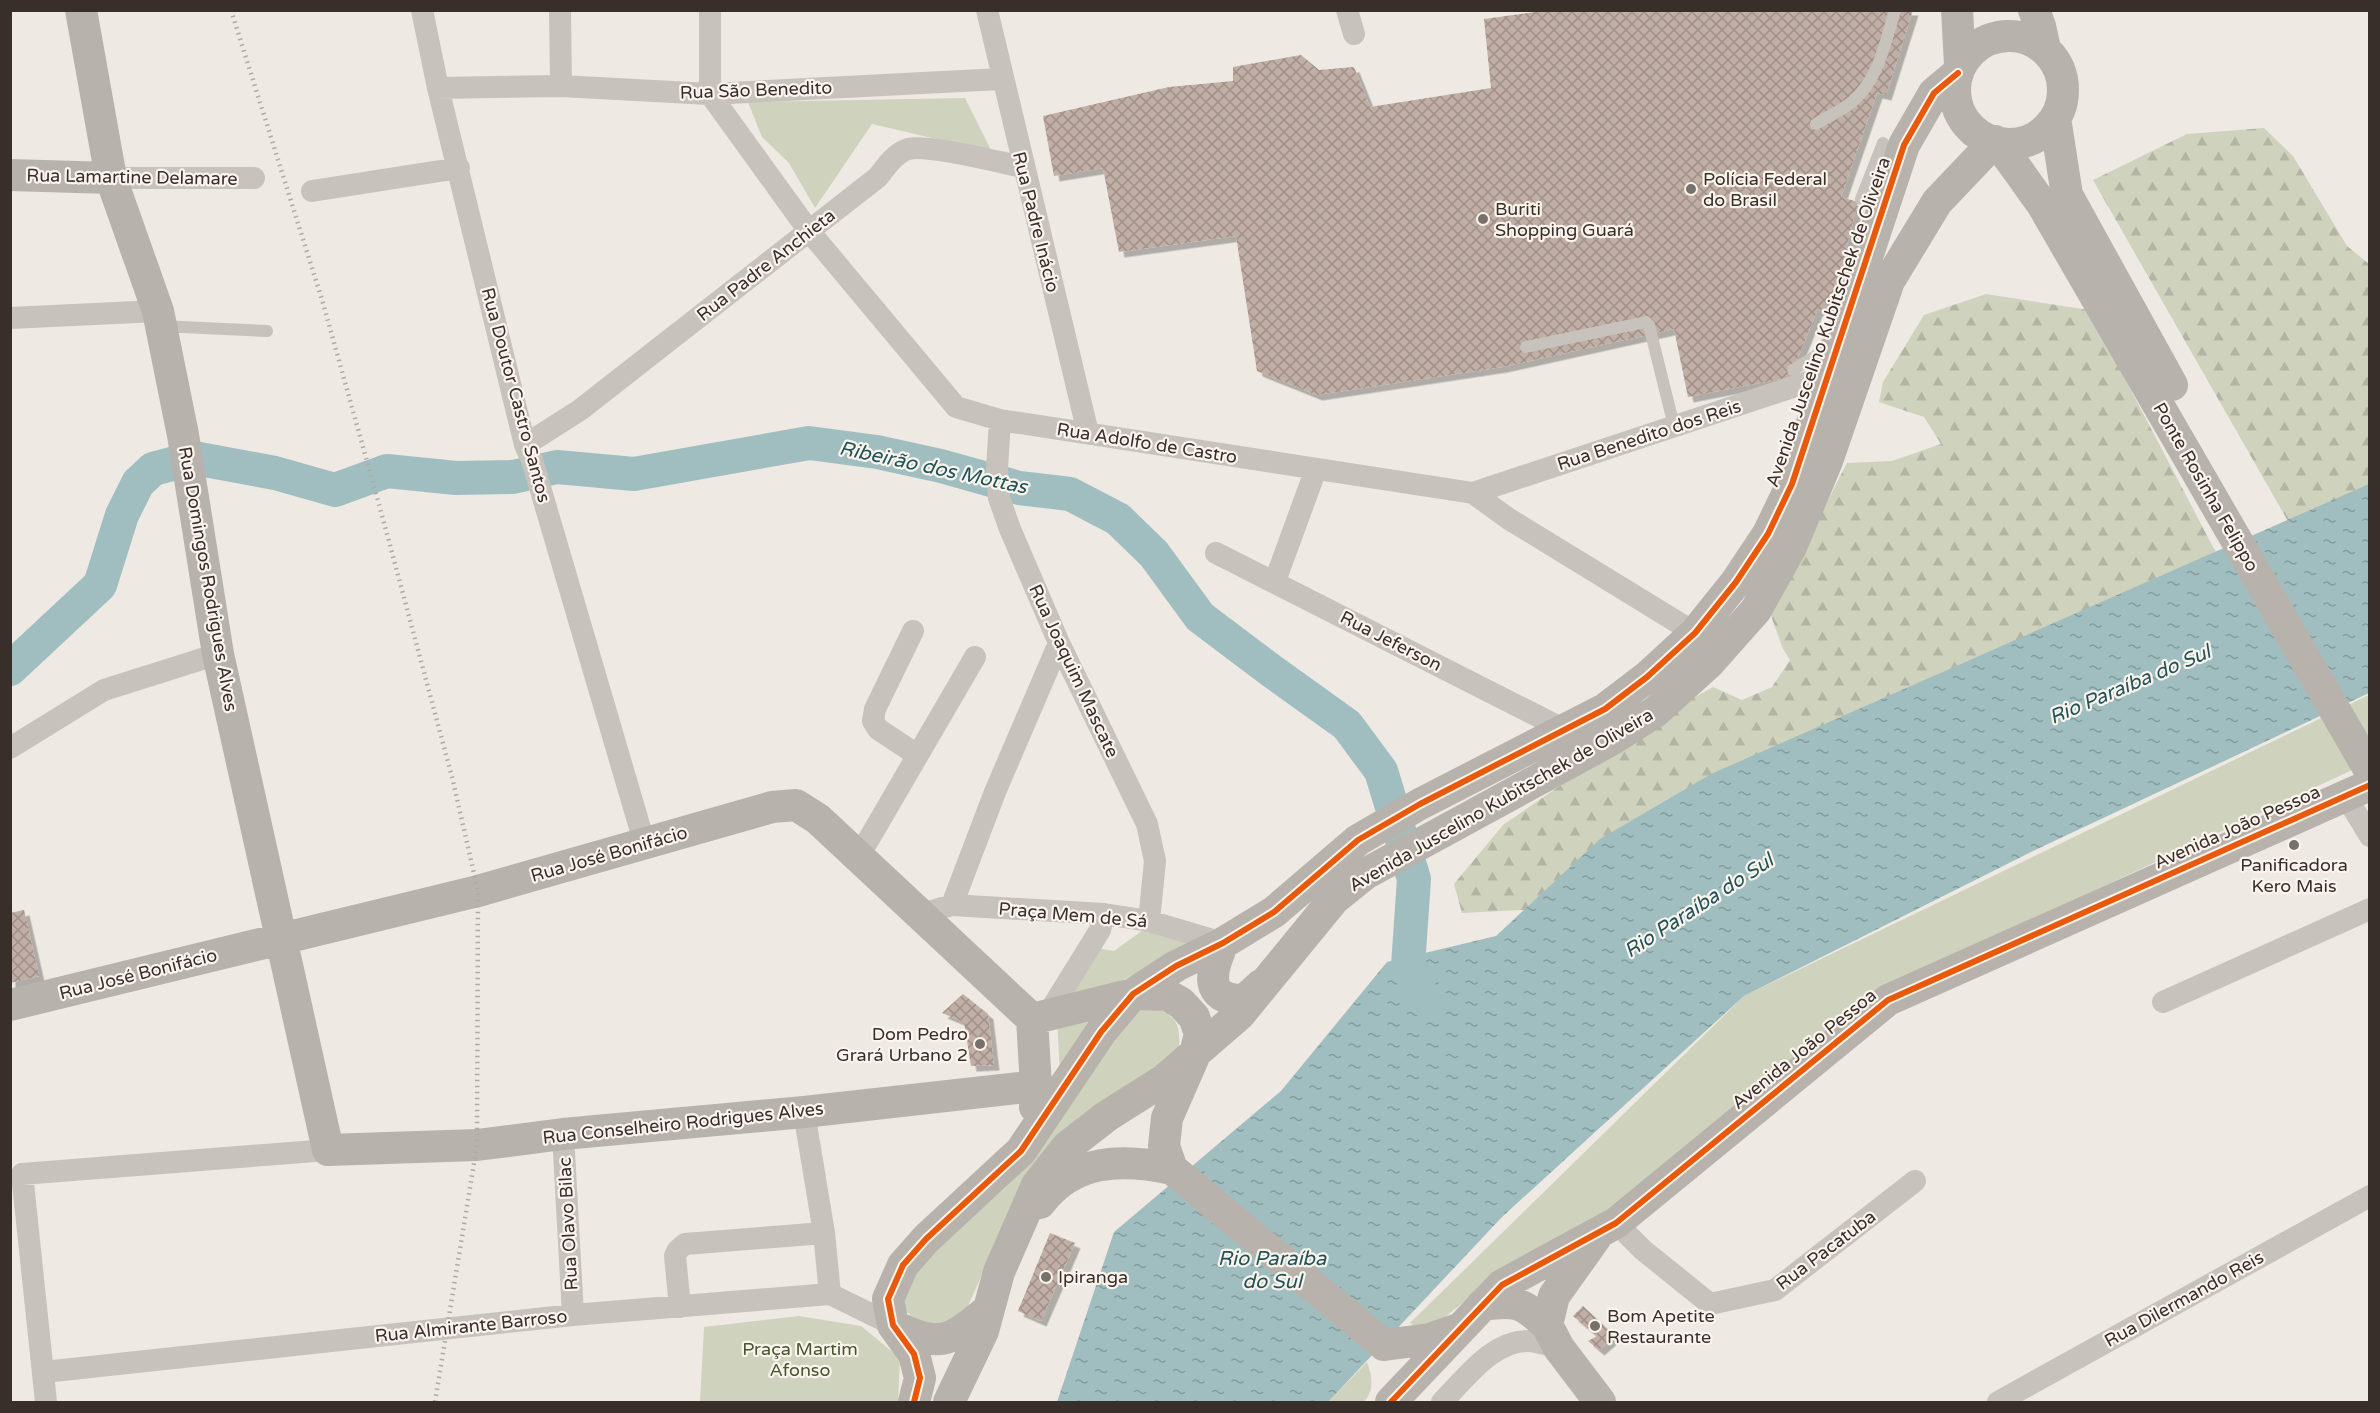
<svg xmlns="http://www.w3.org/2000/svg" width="2380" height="1413" viewBox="0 0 2380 1413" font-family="'Varela Round',sans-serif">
<defs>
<pattern id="forest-firs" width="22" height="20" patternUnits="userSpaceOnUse" patternTransform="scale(1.5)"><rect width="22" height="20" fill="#cfd3be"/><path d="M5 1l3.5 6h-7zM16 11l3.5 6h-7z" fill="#b2b5a3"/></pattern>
<pattern id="water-ripples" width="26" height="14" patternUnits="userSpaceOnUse" patternTransform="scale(1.5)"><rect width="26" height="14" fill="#a0bebf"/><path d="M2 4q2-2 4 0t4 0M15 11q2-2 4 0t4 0" fill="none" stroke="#839b9b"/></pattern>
<pattern id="building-cross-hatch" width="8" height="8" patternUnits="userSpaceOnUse" patternTransform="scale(1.5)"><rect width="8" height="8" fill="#c1afa5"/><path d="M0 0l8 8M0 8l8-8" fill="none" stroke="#9e8f87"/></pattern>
<filter id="shadow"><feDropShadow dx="5.5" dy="5.5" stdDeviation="0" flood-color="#0004"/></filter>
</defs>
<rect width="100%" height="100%" fill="#eee9e3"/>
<path fill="#cfd3be" d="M965,98L992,152L872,124L815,208L789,163L762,137L748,102Z
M2369,695V762L1878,992L1590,1225L1525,1257L1451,1312L1426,1335L1410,1323L1744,996Z
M1150,925L1203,945L1067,1004L1096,948L1114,951Z
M1155,1008C1177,1017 1180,1023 1179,1048L1014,1202L965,1313L944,1326L920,1322L904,1310L900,1292L911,1271L1005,1188L1039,1144L1129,1017L1143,1009Z
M1100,1009L1060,1075L1057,1020Z
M799,1316L861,1326L900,1358L898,1402H700L704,1327Z
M1367,1362C1372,1376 1375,1389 1364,1402H1328Z"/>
<path fill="url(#forest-firs)" d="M2264,128L2293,156L2347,246L2369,264V504L2301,544L2093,180L2187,134Z
M1986,294L2089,310L2224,568L1540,909L1462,913L1454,884L1503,825L1657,719L1713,687L1742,700L1772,687L1790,660L1783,649L1770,613L1847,463L1892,461L1941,444L1924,417L1879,402L1883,382L1924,315Z"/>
<path fill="url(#water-ripples)" d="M2369,484V693L2033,851L1744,996L1502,1217L1328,1402H1057L1114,1232L1281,1091L1387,962L1496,936L1600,839L1711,774Z"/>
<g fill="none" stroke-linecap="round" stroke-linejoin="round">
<path stroke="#a0bebf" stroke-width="34" d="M10,669L100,585L122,515L138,483L153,469L194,458L275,473L335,490L387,471L456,478L513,477L557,467L634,474L809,443L877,452L941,466L1019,488L1070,494L1118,519L1154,554L1200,617L1269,669L1347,725L1381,771L1414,879L1408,966L1424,1000"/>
</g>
<path fill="url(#building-cross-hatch)" filter="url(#shadow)" d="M1549,10H1913L1886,95L1877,93L1841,197L1858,202L1843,261L1841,302L1817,311L1790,377L1688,397L1674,329L1502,367L1317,395L1257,371L1236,236L1119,252L1103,168L1054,176L1043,116L1169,87L1233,81V67L1301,55L1319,70L1354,67L1370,107L1491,88L1484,19Z
M24,910L39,976L10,983V913Z
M963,994L988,1014L994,1065L971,1066L964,1022L942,1013Z
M1050,1233L1075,1243L1041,1321L1018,1311Z
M1583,1306L1615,1336L1599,1350L1588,1341L1597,1336L1573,1316Z"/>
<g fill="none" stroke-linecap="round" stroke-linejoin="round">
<path stroke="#c7c2bc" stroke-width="12" d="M1816,124C1827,117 1841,111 1852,102C1879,79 1885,43 1895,10
M1861,199L1883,143
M161,326L267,331
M1526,347L1646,322L1649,325L1674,426
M1793,370L1817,355L1829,340"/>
<path stroke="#c7c2bc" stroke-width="22" d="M422,10L438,88L525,445L532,460L645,845
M560,10L561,86
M710,10V94L809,231L956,407L1000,420L1473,493L1509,519L1695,633
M987,10L1088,433
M1347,10L1354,34
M438,88L561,86L710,94L1001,79
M111,178H254
M312,191L459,168
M10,318L158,311
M1000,420L997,469L999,498L1010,529L1059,643L1147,824L1155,861L1149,921
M525,445L580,410L878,177C886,167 895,153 908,149C928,144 998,162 1023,167
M1473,493L1826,376
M1216,553L1565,730
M1275,581L1316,469
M913,631L875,709L873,721L878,729L917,755
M10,748L104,690L218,654
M2345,795L2370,836
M859,856L975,657
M952,905L995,792L1059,643
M922,914L952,905L1104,914L1149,921L1223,943
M2163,1002L2370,909
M1048,1014L1100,930L1104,914
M804,1112L824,1233L830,1294
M563,1134L573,1315
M1616,1223L1643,1250L1710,1304L1775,1290L1915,1181
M680,1307L675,1256L678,1250L685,1244L824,1233
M44,1372L573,1315L830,1294L893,1325
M46,1402L22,1174L328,1150
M1442,1402C1466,1378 1493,1339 1531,1341C1540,1342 1550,1346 1559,1348
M1998,1402L2370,1196"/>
<path stroke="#b8b2ac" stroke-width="32" d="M81,10L111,178L158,311L183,435L218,654L328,1150L477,1145L563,1134L804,1112L1036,1086
M1957,10L1960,65
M2034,10L2040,26L2045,49
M1955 90a54 54 0 1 1 108 0a54 54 0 1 1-108 0Z
M2055,118L2067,195L2172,385
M10,175L111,178
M1223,943C1211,970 1202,1001 1245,1000L1261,985
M10,1005L478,891L772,807L796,805L818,819L1032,1019L1133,994L1167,995L1181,1003L1194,1017L1200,1034L1195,1054L1167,1118L1164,1146L1172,1169
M1032,1019L1036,1086L1035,1107
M1040,1203C1073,1159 1122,1158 1172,1169L1384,1345
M1596,1237L1554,1296L1547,1325L1559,1348L1600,1402
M1482,1305C1515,1300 1522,1302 1547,1325
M893,1325C940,1349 949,1342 988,1310
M1384,1345L1430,1339L1459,1329
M914,1402L920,1378L914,1354L893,1325L888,1299L903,1265L926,1239L1021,1151L1101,1032L1133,994L1176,966L1223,943L1274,912L1358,840L1420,804L1605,709L1647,677L1695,633L1736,582L1768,534L1792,484L1904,145L1934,93L1958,73
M949,1402L983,1331L999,1272L1037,1185L1067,1147L1107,1116L1164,1080L1239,1015L1334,899L1365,874L1611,740L1655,712L1709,663L1756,610L1791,547L1827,461L1889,281L1937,202L1995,141C2013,161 2026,183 2042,204L2370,771
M1391,1402L1502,1285L1616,1223L1888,1000L2370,785"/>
<path stroke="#afaaa6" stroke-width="4.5" stroke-dasharray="1.5 4.5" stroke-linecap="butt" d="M231,10L323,303L383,519L452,777L478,891L477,1145L435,1402"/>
<defs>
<path id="cycleway" d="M914,1402L920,1378L914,1354L893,1325L888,1299L903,1265L926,1239L1021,1151L1101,1032L1133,994L1176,966L1223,943L1274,912L1358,840L1420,804L1605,709L1647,677L1695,633L1736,582L1768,534L1792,484L1904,145L1934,93L1958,73
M1391,1402L1502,1285L1616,1223L1888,1000L2370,785"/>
</defs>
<use href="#cycleway" stroke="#faf4ec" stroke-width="10"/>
<use href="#cycleway" stroke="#e8590c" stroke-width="6"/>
</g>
<g fill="#78706b" stroke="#faf4ec" stroke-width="2">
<circle cx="1691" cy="189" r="6"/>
<circle cx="1483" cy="219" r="6"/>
<circle cx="2294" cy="845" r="6"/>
<circle cx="980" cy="1044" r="6"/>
<circle cx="1046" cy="1277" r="6"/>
<circle cx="1595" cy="1326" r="6"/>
</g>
<g text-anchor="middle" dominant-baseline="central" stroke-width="4.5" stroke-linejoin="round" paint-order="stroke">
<g font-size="18" fill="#382f2a" stroke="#faf4ec">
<text transform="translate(756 90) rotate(-2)">Rua São Benedito</text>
<text transform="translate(132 177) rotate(1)">Rua Lamartine Delamare</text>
<text transform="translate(1036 222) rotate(76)">Rua Padre Inácio</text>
<text transform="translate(766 265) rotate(-38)">Rua Padre Anchieta</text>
<text transform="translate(1828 322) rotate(-71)">Avenida Juscelino Kubitschek de Oliveira</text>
<text transform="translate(516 395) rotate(75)">Rua Doutor Castro Santos</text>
<text transform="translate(1649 435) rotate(-18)">Rua Benedito dos Reis</text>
<text transform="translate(1147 443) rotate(9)">Rua Adolfo de Castro</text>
<text transform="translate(2206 487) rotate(60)">Ponte Rosinha Felippo</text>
<text transform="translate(208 579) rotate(80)">Rua Domingos Rodrigues Alves</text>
<text transform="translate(1391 641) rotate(27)">Rua Jeferson</text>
<text transform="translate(1074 671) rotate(65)">Rua Joaquim Mascate</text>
<text transform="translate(1501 800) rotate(-30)">Avenida Juscelino Kubitschek de Oliveira</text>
<text transform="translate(2237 827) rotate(-24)">Avenida João Pessoa</text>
<text transform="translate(609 854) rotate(-16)">Rua José Bonifácio</text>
<text transform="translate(1073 915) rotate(5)">Praça Mem de Sá</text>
<text transform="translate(138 974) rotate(-14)">Rua José Bonifácio</text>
<text transform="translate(1804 1049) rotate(-39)">Avenida João Pessoa</text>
<text transform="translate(683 1123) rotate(-6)">Rua Conselheiro Rodrigues Alves</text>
<text transform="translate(568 1224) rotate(-93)">Rua Olavo Bilac</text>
<text transform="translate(1826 1250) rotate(-37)">Rua Pacatuba</text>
<text transform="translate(2184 1299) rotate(-29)">Rua Dilermando Reis</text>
<text transform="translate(471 1326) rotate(-6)">Rua Almirante Barroso</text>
</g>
<g font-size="18" fill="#382f2a" stroke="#faf4ec" text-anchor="start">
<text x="1703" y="179">Polícia Federal<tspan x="1703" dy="21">do Brasil</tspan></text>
<text x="1495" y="209">Buriti<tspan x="1495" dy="21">Shopping Guará</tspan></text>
<text x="2294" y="865" text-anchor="middle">Panificadora<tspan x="2294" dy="21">Kero Mais</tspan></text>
<text x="968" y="1034" text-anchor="end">Dom Pedro<tspan x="968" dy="21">Grará Urbano 2</tspan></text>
<text x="1058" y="1277">Ipiranga</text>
<text x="1607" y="1316">Bom Apetite<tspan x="1607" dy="21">Restaurante</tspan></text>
</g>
<g font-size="18" fill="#46562e" stroke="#faf4ec">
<text x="800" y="1349">Praça Martim<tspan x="800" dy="21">Afonso</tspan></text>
</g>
<g font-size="20" font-style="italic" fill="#205359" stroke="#faf4ec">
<text transform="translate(933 468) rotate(12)">Ribeirão dos Mottas</text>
<text transform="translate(2130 685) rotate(-23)">Rio Paraíba do Sul</text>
<text transform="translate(1699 906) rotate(-33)">Rio Paraíba do Sul</text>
<text x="1272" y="1259">Rio Paraíba<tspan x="1272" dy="23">do Sul</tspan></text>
</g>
</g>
<rect width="2380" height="1413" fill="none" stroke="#382f2a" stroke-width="24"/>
</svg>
